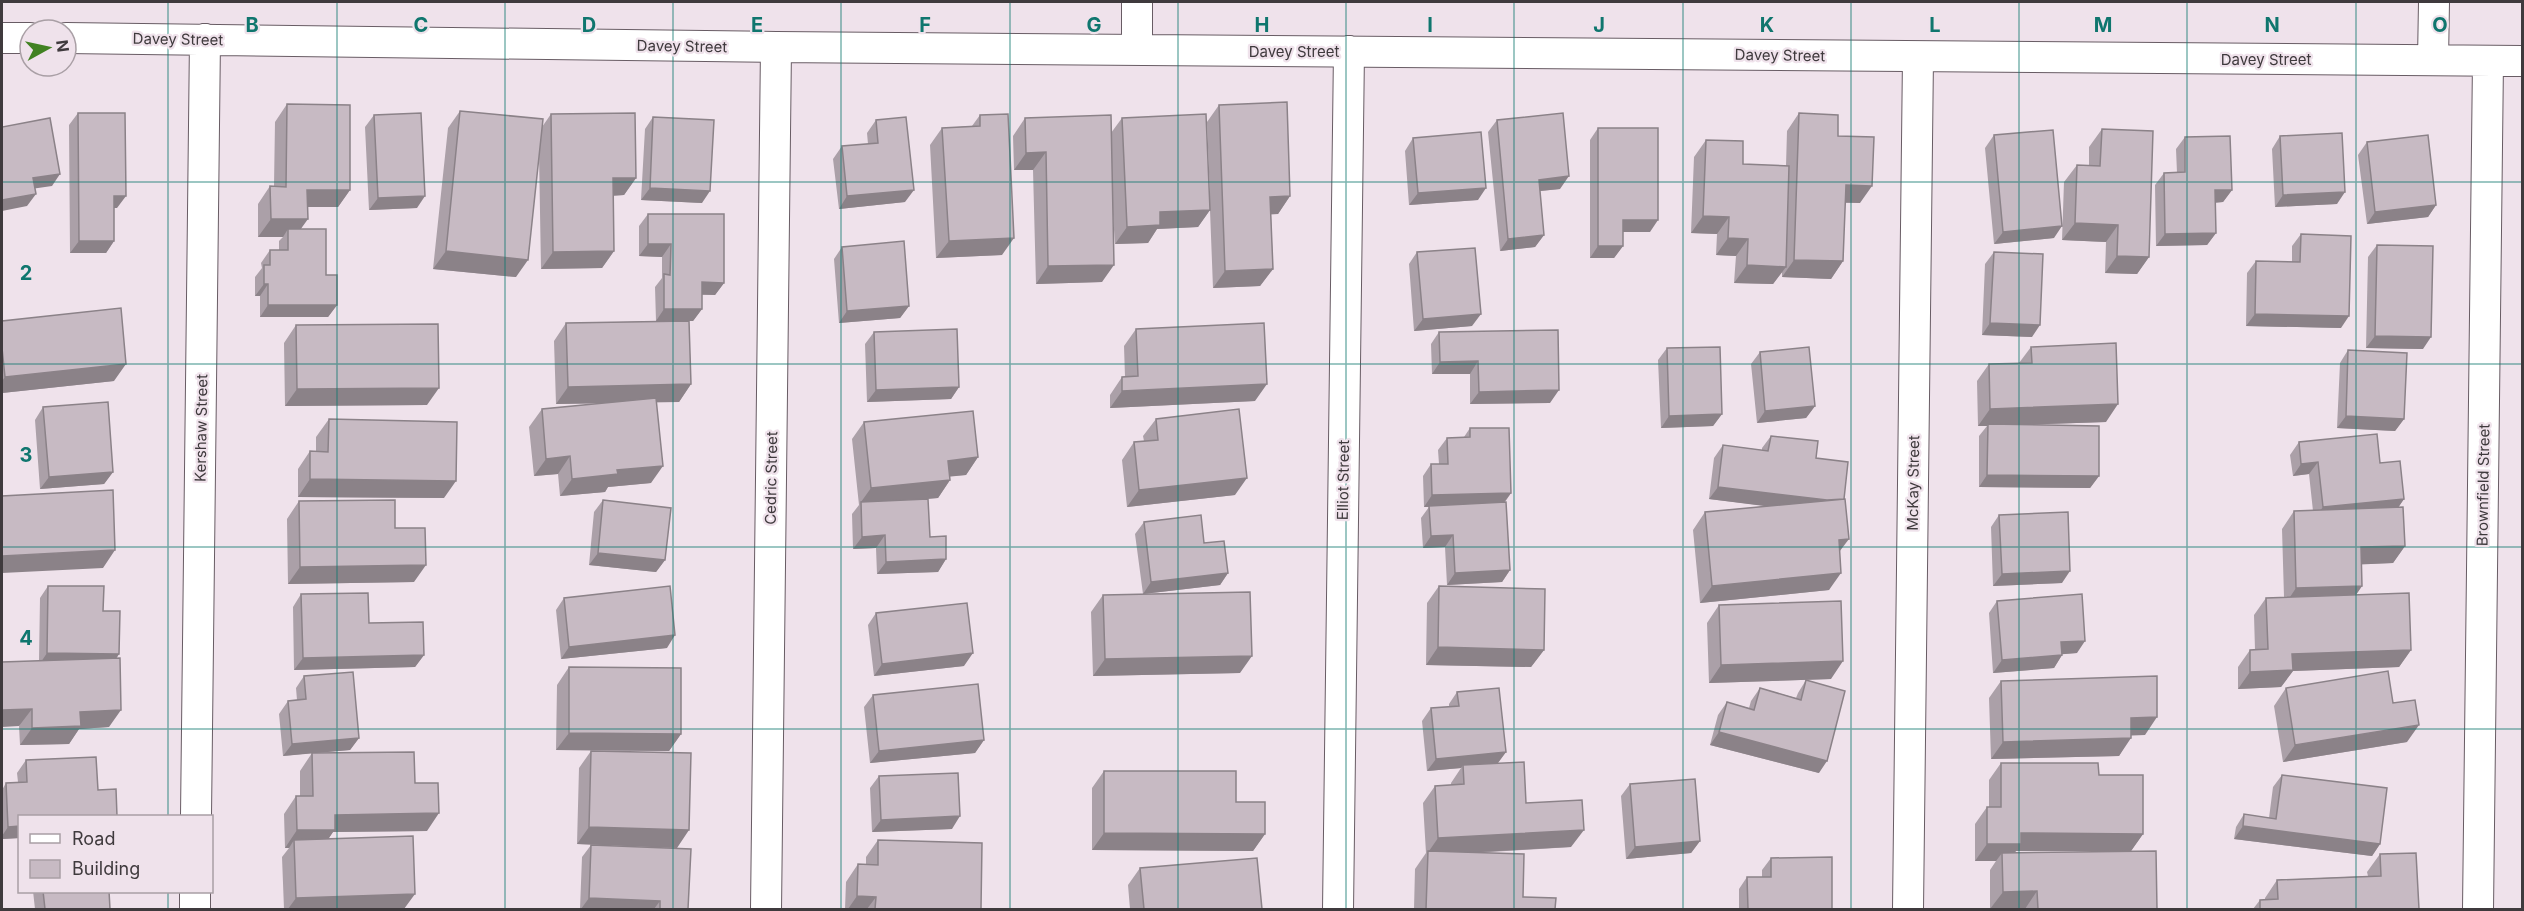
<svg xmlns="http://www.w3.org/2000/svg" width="2524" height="911" viewBox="0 0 2524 911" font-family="Inter,sans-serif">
<rect width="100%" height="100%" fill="#efe2eb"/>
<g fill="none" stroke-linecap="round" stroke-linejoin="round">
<defs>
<path id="minor" d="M2,38H30
M66,38L776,47L2522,61
M1137,50V2
M2433,60L2434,2
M196,816L205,39
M195,910V892
M766,910L776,47
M1338,910L1349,51
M1908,910L1918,57
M2478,910L2488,61"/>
</defs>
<use href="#minor" stroke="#685c64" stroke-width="32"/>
<use href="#minor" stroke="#fff" stroke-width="30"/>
</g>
<path fill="#aba0a8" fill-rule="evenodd" d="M287,104L350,190L338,207H307L301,229L326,275L337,305L328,317H260V296H255V277L262,268L261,263L270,250H279V241L283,237H258V204L270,186H274L275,122Z
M1219,105L1290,196L1278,214H1271L1273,269L1260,286L1213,288L1210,210L1198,227L1157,229L1148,243L1115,244L1113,215L1102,282L1036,284L1033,170H1014L1013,136L1025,118L1111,133L1122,118L1210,197L1207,122Z
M460,111L542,127L551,114L636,178L624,195L613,196L614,251L602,268L541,269L539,154L516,277L433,269L448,128Z
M78,113L117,208H114V241L106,253H70L69,125Z
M1799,113L1838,136L1860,203H1845L1843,261L1831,279L1782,277V272L1773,284L1734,283L1736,256L1716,255L1717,234L1691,233L1694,157L1706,140L1743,164L1786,166L1787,131Z
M374,115L417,208L369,210L365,127Z
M980,115L1002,255L936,258L930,145L942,128L972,126Z
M653,117L702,203L641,200L645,129Z
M876,120L905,202L839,209L833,159L842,146L868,144L867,133Z
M1497,120L1560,189L1540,191L1544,235L1535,247L1500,251L1488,132Z
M1598,128L1650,232H1623V246L1614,258H1590V140Z
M2102,129L2149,257L2137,274L2105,273L2106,242L2062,240L2064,182L2077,165L2089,166V147Z
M1994,135L2054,238L1994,244L1985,148Z
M2280,136L2337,204L2275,207L2272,149Z
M2185,137L2232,190L2223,202L2215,203L2216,233L2207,245L2156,246L2155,185L2164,173H2177L2176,149Z
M1413,138L1478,200L1409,205L1405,151Z
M2367,142L2436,205L2428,217L2367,224L2358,155Z
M648,214L724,283L715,295H702V309L693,321H689L691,384L679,402H656L651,483L608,487L605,492L560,496L558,474L534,476L529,427L542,409L608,403L556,404L554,341L566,323L673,321H656L655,287L662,278V257L639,256V226Z
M2301,234L2341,328L2246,326L2247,273L2256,261L2292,262V246Z
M2377,245L2423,349L2366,348L2368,257Z
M842,247L909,306L900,318L839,323L834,259Z
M1417,252L1472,326L1414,331L1409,264Z
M1994,252L2032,337L1982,335L1985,264Z
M2,321L114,381L2,393Z
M296,325L427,405L285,406L284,343Z
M1136,329L1255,401L1110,408V395L1122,377H1125L1124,346Z
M874,332L959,387L951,399L867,402L865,344Z
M1439,332L1550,403L1470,404V374H1432L1431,344Z
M2031,347L2106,422L2021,425L2099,476L2090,488L1979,487V436L1987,426H1978L1977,381L1989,364L2019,363Z
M1667,348L1722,414L1713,426L1661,428L1658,360Z
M2348,350L2404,419L2395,431L2337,428L2340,363Z
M1760,352L1815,406L1806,418L1757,423L1751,364Z
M43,407L113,472L104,484L40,489L35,420Z
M329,419L444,498L298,497V469L310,451L316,452V437Z
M1156,419L1235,495L1127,507L1122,460L1134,442L1144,441L1143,436Z
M864,422L978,457L966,475L949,476L950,480L938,498L920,499L930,537L946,559L938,572L877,574L876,548L853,549L852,514L859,505L852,439Z
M1470,428L1511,493L1505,502L1510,570L1502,582L1447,585L1445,547L1423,548L1421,518L1429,507H1424L1423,476L1431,464H1439L1438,450L1447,438L1464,437Z
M1771,436L1816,458L1844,499L1840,552L1829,590L1700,603L1693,530L1705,512L1767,506L1709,499L1714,458L1723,445L1762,450V448Z
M2299,442L2380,463L2404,499L2398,507L2405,546L2393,563L2362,564V586L2356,595L2411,650L2399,667L2293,671L2281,687L2238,689V667L2250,650H2255L2254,615L2266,598L2284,597L2282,529L2294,511H2313L2309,474L2293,476L2290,455Z
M603,500L665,560L656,572L589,565L594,512Z
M299,501L395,528L414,582L288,584L287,519Z
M1999,515L2062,583L1993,586L1991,527Z
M1144,522L1204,543L1228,573L1220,585L1143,594L1135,534Z
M48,586L103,611L119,654L116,659L109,727L79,729L69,744L20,745L19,726L39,661L40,598Z
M1439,586L1544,650L1531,667L1426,665L1427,603Z
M301,594L369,623L424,655L415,667L294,670L293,607Z
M1103,595L1240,673L1093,676L1091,612Z
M564,598L667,648L561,659L556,610Z
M1997,601L2077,653L2062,654V655L2054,668L1993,673L1989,613Z
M1719,605L1831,679L1709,683L1707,623Z
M876,613L964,666L874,676L868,625Z
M569,667L681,734L669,751L556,750L557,685Z
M304,676L359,738L350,750L313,753L415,783L427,831L333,832L328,839L404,909H284L282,857L289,848H285L284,814L296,796H300V771L312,753L283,756L279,714L288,701L297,700L296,688Z
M1806,680L1819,773L1710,745L1718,715L1727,702L1749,708L1751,701L1760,688L1796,698L1798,693Z
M2001,681L2145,735H2131L2119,756L1991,759L1989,698Z
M2286,688L2393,703L2407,742L2283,762L2274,706Z
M1457,692L1506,752L1498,763L1526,803L1571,847L1474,853L1523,897L1555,909H1414L1415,869L1426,853L1423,803L1435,786L1451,785V783L1461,768L1427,771L1422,721L1431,708L1449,707V704Z
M873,695L984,740L975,753L870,763L864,707Z
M591,751L677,848L577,844L579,768Z
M96,757L20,816V838L2,839V790L6,783L18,782L17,773L26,760Z
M2001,763L2099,775L2143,834L2131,851L2157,909H1990V870L1996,861H1975V824L1987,807H1989V780ZM2016,851H2126L2014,853Z
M1104,771L1236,802L1265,834L1253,851L1092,850V788Z
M2282,775L2380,844L2372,856L2234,839L2236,827L2244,814L2269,818L2273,787Z
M879,776L952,829L872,832L870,788Z
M1630,784L1700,841L1691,853L1626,859L1621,796Z
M878,840L981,909H845L846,882L858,864L866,865V857Z
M591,845L688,909H580L582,857Z
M2380,854L2419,909H2253L2260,900H2265V898L2277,880L2368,876L2367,872Z
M1771,858L1832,909H1739V889L1747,877H1762V870Z
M1140,868L1262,909H1130L1128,885Z
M33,891H109L110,909H35Z"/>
<path fill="#8b8288" d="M1046,152L1033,170H1014L1026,153Z
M60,174L52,186L24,190L33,178Z
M1569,176L1560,189L1530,192L1539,180Z
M613,178H636L624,195L601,196Z
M1846,185L1872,186L1860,203L1834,202Z
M650,188L710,191L702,203L641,200Z
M1486,188L1478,200L1409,205L1418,193Z
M307,190H350L338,207H295Z
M914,190L905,202L839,209L847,196Z
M2215,190H2232L2223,202L2206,203Z
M2345,192L2337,204L2275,207L2283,195Z
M36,194L27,206L2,211V200Z
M114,196H126L117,208H105Z
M425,196L417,208L369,210L378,198Z
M1290,196L1278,214L1258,215L1270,197Z
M2436,205L2428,217L2367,224L2375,212Z
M1210,210L1198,227L1157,229L1148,243L1115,244L1127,227L1160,212Z
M1703,216L1729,217L1717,234L1691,233Z
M271,219H308L295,237L288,229L283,237H258Z
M1623,220H1658L1650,232H1614Z
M2075,223L2118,225L2106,242L2062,240Z
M2062,226L2054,238L1994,244L2003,232Z
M2216,233L2207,245L2156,246L2165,234Z
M1544,235L1535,247L1500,251L1508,239Z
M1014,238L1002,255L936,258L949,241Z
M1728,238L1748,239L1736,256L1716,255Z
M79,241H114L106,253H70Z
M648,244H671L662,257L639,256Z
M1598,246H1623L1614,258H1590Z
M446,251L528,260L516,277L433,269Z
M614,251L602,268L541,269L553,252Z
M2117,256L2149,257L2137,274L2105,273Z
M1794,260L1843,261L1831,279L1782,277Z
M1114,265L1102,282L1036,284L1048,266Z
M1747,265L1786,267L1773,284L1734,283Z
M1273,269L1260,286L1213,288L1225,271Z
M702,282L724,283L715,295L693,294Z
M264,284H268L260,296H255Z
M268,305H337L328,317H260Z
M909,306L900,318L839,323L847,311Z
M664,309H702L693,321H656Z
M1481,314L1472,326L1414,331L1423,319Z
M2255,314L2349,316L2341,328L2246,326Z
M1990,323L2040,325L2032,337L1982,335Z
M2375,336L2431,337L2423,349L2366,348Z
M1478,361L1470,374H1432L1440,362Z
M126,364L114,381L2,393V381L5,377Z
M691,384L679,402L556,404L568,387Z
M1267,384L1255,401L1110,408L1122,391Z
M959,387L951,399L867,402L876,390Z
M439,388L427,405L285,406L297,389Z
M1559,390L1550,403L1470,404L1479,392Z
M2118,404L2106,422L1988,426V424L1987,426H1978L1990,409Z
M1815,406L1806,418L1757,423L1765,411Z
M1722,414L1713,426L1661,428L1669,416Z
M2346,416L2404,419L2395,431L2337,428Z
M570,456L558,474L534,476L546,459Z
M978,457L966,475L936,478L948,461Z
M2318,462L2309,474L2293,476L2301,464Z
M663,466L651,483L608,487L605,492L560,496L572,479L617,470Z
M113,472L104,484L40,489L49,477Z
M1987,475L2099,476L2090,488L1979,487Z
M1247,478L1235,495L1127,507L1139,490Z
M310,479L456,481L444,498L298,497Z
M950,480L938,498L861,505V502L871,488Z
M1718,487L1844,502L1835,515L1709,499Z
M1511,493L1502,505L1424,507L1432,495Z
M2404,499L2396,511L2314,519L2323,507Z
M885,535L876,548L853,549L862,537Z
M1453,535L1445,547L1423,548L1431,536Z
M1849,539L1836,556L1839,540Z
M2405,546L2393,563L2349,565L2361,547Z
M115,550L103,568L2,573V556Z
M598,553L665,560L656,572L589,565Z
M946,559L938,572L877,574L886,562Z
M426,565L414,582L288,584L300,567Z
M1510,570L1502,582L1447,585L1455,573Z
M2070,571L2062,583L1993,586L2002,574Z
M1228,573L1220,585L1143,594L1151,582Z
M1841,573L1829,590L1700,603L1712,586Z
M2362,586L2350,603L2284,606L2296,588Z
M675,635L667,648L561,659L569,647Z
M2085,641L2077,653L2053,655L2061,642Z
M1438,647L1544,650L1531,667L1426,665Z
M2411,650L2399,667L2293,671L2281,687L2238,689L2250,672L2292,654Z
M47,653L119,654L111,666L39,665Z
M973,653L964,666L874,676L882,664Z
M424,655L415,667L294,670L303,658Z
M2062,655L2054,668L1993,673L2002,660Z
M1252,656L1240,673L1093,676L1105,659Z
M1843,661L1831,679L1709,683L1721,665Z
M32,709L19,726L2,727V710Z
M121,710L109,727L79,729L69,744L20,745L32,728L80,712Z
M2157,717L2145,735L2119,736L2131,718Z
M2419,725L2407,742L2283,762L2295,745Z
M1719,732L1827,761L1819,773L1710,745Z
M569,733L681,734L669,751L556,750Z
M359,738L350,750L283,756L292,744Z
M2131,738L2119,756L1991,759L2003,742Z
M984,740L975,753L870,763L879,751Z
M1506,752L1497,764L1463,765L1461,768L1427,771L1436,759Z
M439,813L427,831L333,832L323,847L294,840L289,848H285L297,830L335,815Z
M960,816L952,829L872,832L881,820Z
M20,826V838L2,839V836L8,827Z
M2243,826L2380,844L2372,856L2234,839Z
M589,827L689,830L677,848L577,844Z
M1584,830L1571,847L1427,855V854L1438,838Z
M1104,833L1265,834L1253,851L1092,850Z
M2021,833L2143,834L2131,851H2016L2008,861L2002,853L1996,861H1975L1987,844Z
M1700,841L1691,853L1626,859L1635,847Z
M2037,891L2025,909H1990L2003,892Z
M415,894L404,909H288L296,898Z
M857,896L876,897L867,909H848Z
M589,898L660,901L654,909H581Z"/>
<path fill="#c7bac3" stroke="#8b8288" stroke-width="1.5" d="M1287,102L1290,196L1270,197L1273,269L1225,271L1219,105Z
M287,104L350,105V190H307L308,219H271L270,186L286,187Z
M460,111L543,119L528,260L446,251Z
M78,113H125L126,196H114V241H79Z
M421,113L425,196L378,198L374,115Z
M635,113L636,178H613L614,251L553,252L551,114Z
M1563,113L1569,176L1539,180L1544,235L1508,239L1497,120Z
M1799,113L1838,115V136L1874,137L1872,186L1846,185L1843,261L1794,260Z
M1008,114L1014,238L949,241L942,128L980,126V115Z
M1206,114L1210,210L1160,212V225L1127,227L1122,118Z
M1111,115L1114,265L1048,266L1046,152L1026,153L1025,118Z
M653,117L714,120L710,191L650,188Z
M906,117L914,190L847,196L842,146L878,143L876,120Z
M50,118L60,174L33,178L36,194L2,200V127Z
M1598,128H1658V220H1623V246H1598Z
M2102,129L2153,131L2149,257L2117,256L2118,225L2075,223L2077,165L2100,166Z
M2053,130L2062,226L2003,232L1994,135Z
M1481,132L1486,188L1418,193L1413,138Z
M2342,133L2345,192L2283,195L2280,136Z
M2428,135L2436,205L2375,212L2367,142Z
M2230,136L2232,190H2215L2216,233L2165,234L2164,173L2185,172V137Z
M1706,140L1743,141V164L1789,166L1786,267L1747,265L1748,239L1728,238L1729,217L1703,216Z
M648,214H724V283L702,282V309H664V274L670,275L671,244H648Z
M288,229H326V275H337V305H268V284H264V265H270V250H288Z
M2301,234L2351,236L2349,316L2255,314L2256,261L2300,262Z
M904,241L909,306L847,311L842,247Z
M2377,245L2433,246L2431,337L2375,336Z
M1475,248L1481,314L1423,319L1417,252Z
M1994,252L2043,254L2040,325L1990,323Z
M121,308L126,364L5,377L2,348V321Z
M689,321L691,384L568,387L566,323Z
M1264,323L1267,384L1122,391V377L1138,376L1136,329Z
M438,324L439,388L297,389L296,325Z
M957,329L959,387L876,390L874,332Z
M1558,330L1559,390L1479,392L1478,361L1440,362L1439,332Z
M2116,343L2118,404L1990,409L1989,364L2032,363L2031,347Z
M1720,347L1722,414L1669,416L1667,348Z
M1809,347L1815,406L1765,411L1760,352Z
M2348,350L2407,353L2404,419L2346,416Z
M656,398L663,466L617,470L618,474L572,479L570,456L546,459L542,409Z
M108,402L113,472L49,477L43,407Z
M1239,409L1247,478L1139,490L1134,442L1158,440L1156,419Z
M973,411L978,457L948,461L950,480L871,488L864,422Z
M329,419L457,422L456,481L310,479V451L328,452Z
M1988,424L2099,426V476L1987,475Z
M1470,428H1509L1511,493L1432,495L1431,464H1448L1447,438L1470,437Z
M2377,434L2380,463L2400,461L2404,499L2323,507L2318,462L2301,464L2299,442Z
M1771,436L1818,441L1816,458L1848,462L1844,499L1827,500L1718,487L1723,445L1768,451Z
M113,490L115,550L2,556V496Z
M928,499L930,537L946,536V559L886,562L885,535L862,537L861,502Z
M1845,499L1849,539L1839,540L1841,573L1712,586L1705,512Z
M395,500V528H425L426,565L300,567L299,501Z
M603,500L671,508L665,560L598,553Z
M1506,502L1510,570L1455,573L1453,535L1431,536L1429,506Z
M2403,507L2405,546L2361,547L2362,586L2296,588L2294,511Z
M2068,512L2070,571L2002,574L1999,515Z
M1201,515L1204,543L1224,541L1228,573L1151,582L1144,522Z
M48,586H104L103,611H120L119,654L47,653Z
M670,586L675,635L569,647L564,598Z
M1439,586L1545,589L1544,650L1438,647Z
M1250,592L1252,656L1105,659L1103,595Z
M368,593L369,623L423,622L424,655L303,658L301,594Z
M2409,593L2411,650L2292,654L2293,670L2250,672V650L2268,649L2266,598Z
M2082,594L2085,641L2061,642L2062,655L2002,660L1997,601Z
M1841,601L1843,661L1721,665L1719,605Z
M967,603L973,653L882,664L876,613Z
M120,658L121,710L80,712L81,726L32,728V709L2,710V662Z
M569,667L681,668V734L569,733Z
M2388,671L2393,703L2415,700L2419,725L2295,745L2286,688Z
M353,672L359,738L292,744L288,701L306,699L304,676Z
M2157,676V717L2131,718V738L2003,742L2001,681Z
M1806,680L1845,691L1827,761L1719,732L1727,702L1754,710L1760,688L1801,700Z
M978,684L984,740L879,751L873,695Z
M1499,688L1506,752L1436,759L1431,708L1459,706L1457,692Z
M591,751L691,753L689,830L589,827Z
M414,752L415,783H438L439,813L335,815V830H297L296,796H313L312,753Z
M96,757L98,790L116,789L117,816H20V826L8,827L6,783L27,782L26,760Z
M1524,762L1526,803L1582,800L1584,830L1438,838L1435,786L1464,784L1463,765Z
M2001,763H2098L2099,775H2143V834L2021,833V844H1987V807H2001Z
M1104,771H1236V802H1265V834L1104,833Z
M958,773L960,816L881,820L879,776Z
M2282,775L2387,788L2380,844L2243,826L2244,814L2276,819Z
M1695,779L1700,841L1635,847L1630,784Z
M413,836L415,894L296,898L294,840Z
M878,840L982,843L981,909H875L876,897L857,896L858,864L878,865Z
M591,845L691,849L688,909H660V901L589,898Z
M1428,851L1524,854L1523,897L1556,898L1555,909H1426Z
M2156,851L2157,909H2038L2037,891L2003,892L2002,853Z
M2416,853L2419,909H2260V900L2278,899L2277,880L2381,876L2380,854Z
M1832,857V909H1748L1747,877H1771V858Z
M1257,858L1262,909H1144L1140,868Z
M43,891H109L110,909H45Z"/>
<path fill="none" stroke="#0f766e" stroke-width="1.5" stroke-opacity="0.55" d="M168,2V816M337,2V910M505,2V910M673,2V910M841,2V910M1010,2V910M1178,2V910M1346,2V910M1514,2V910M1683,2V910M1851,2V910M2019,2V910M2187,2V910M2356,2V910M2,182H2522M2,364H2522M2,547H2522M2,729H2522M168,892V910"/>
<g text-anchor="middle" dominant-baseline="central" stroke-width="4.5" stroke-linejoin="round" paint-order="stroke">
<g font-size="15" fill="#3f3a3d" stroke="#efe2eb">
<text transform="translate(178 39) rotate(1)">Davey Street</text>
<text transform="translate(682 46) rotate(1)">Davey Street</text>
<text x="1294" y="51">Davey Street</text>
<text transform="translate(1780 55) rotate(1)">Davey Street</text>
<text x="2266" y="59">Davey Street</text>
<text transform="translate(201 428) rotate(-89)">Kershaw Street</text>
<text transform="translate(771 478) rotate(-89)">Cedric Street</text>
<text transform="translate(1343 480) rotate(-89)">Elliot Street</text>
<text transform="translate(1913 483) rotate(-89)">McKay Street</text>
<text transform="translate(2483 485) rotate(-89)">Brownfield Street</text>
</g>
</g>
<g font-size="20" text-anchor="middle" font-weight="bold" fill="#0f766e" stroke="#efe2eb" stroke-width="4.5" stroke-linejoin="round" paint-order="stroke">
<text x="252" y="32">B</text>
<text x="421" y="32">C</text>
<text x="589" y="32">D</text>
<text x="757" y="32">E</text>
<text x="925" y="32">F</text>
<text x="1094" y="32">G</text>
<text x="1262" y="32">H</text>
<text x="1430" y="32">I</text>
<text x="1599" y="32">J</text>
<text x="1767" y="32">K</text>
<text x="1935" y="32">L</text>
<text x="2103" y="32">M</text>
<text x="2272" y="32">N</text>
<text x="2440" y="32">O</text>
<text x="26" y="280">2</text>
<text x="26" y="462">3</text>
<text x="26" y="645">4</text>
</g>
<rect width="2524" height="911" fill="none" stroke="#3f3a3d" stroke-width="6"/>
<rect x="18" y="815" width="195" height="78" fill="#efe2eb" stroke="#a99fa5" stroke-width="1.5"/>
<rect x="30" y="834" width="30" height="9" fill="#ffffff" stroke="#a99fa5" stroke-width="1.5"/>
<text x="72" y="845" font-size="18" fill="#3f3a3d">Road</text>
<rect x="30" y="860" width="30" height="18" fill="#c7bac3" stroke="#a99fa5" stroke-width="1.5"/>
<text x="72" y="875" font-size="18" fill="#3f3a3d">Building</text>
<g transform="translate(48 48) rotate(82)"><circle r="28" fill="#efe2eb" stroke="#a99fa5" stroke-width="1.5"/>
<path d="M0-4.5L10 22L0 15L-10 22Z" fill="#418222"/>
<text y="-9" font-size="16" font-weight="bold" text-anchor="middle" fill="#3f3a3d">N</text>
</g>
</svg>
